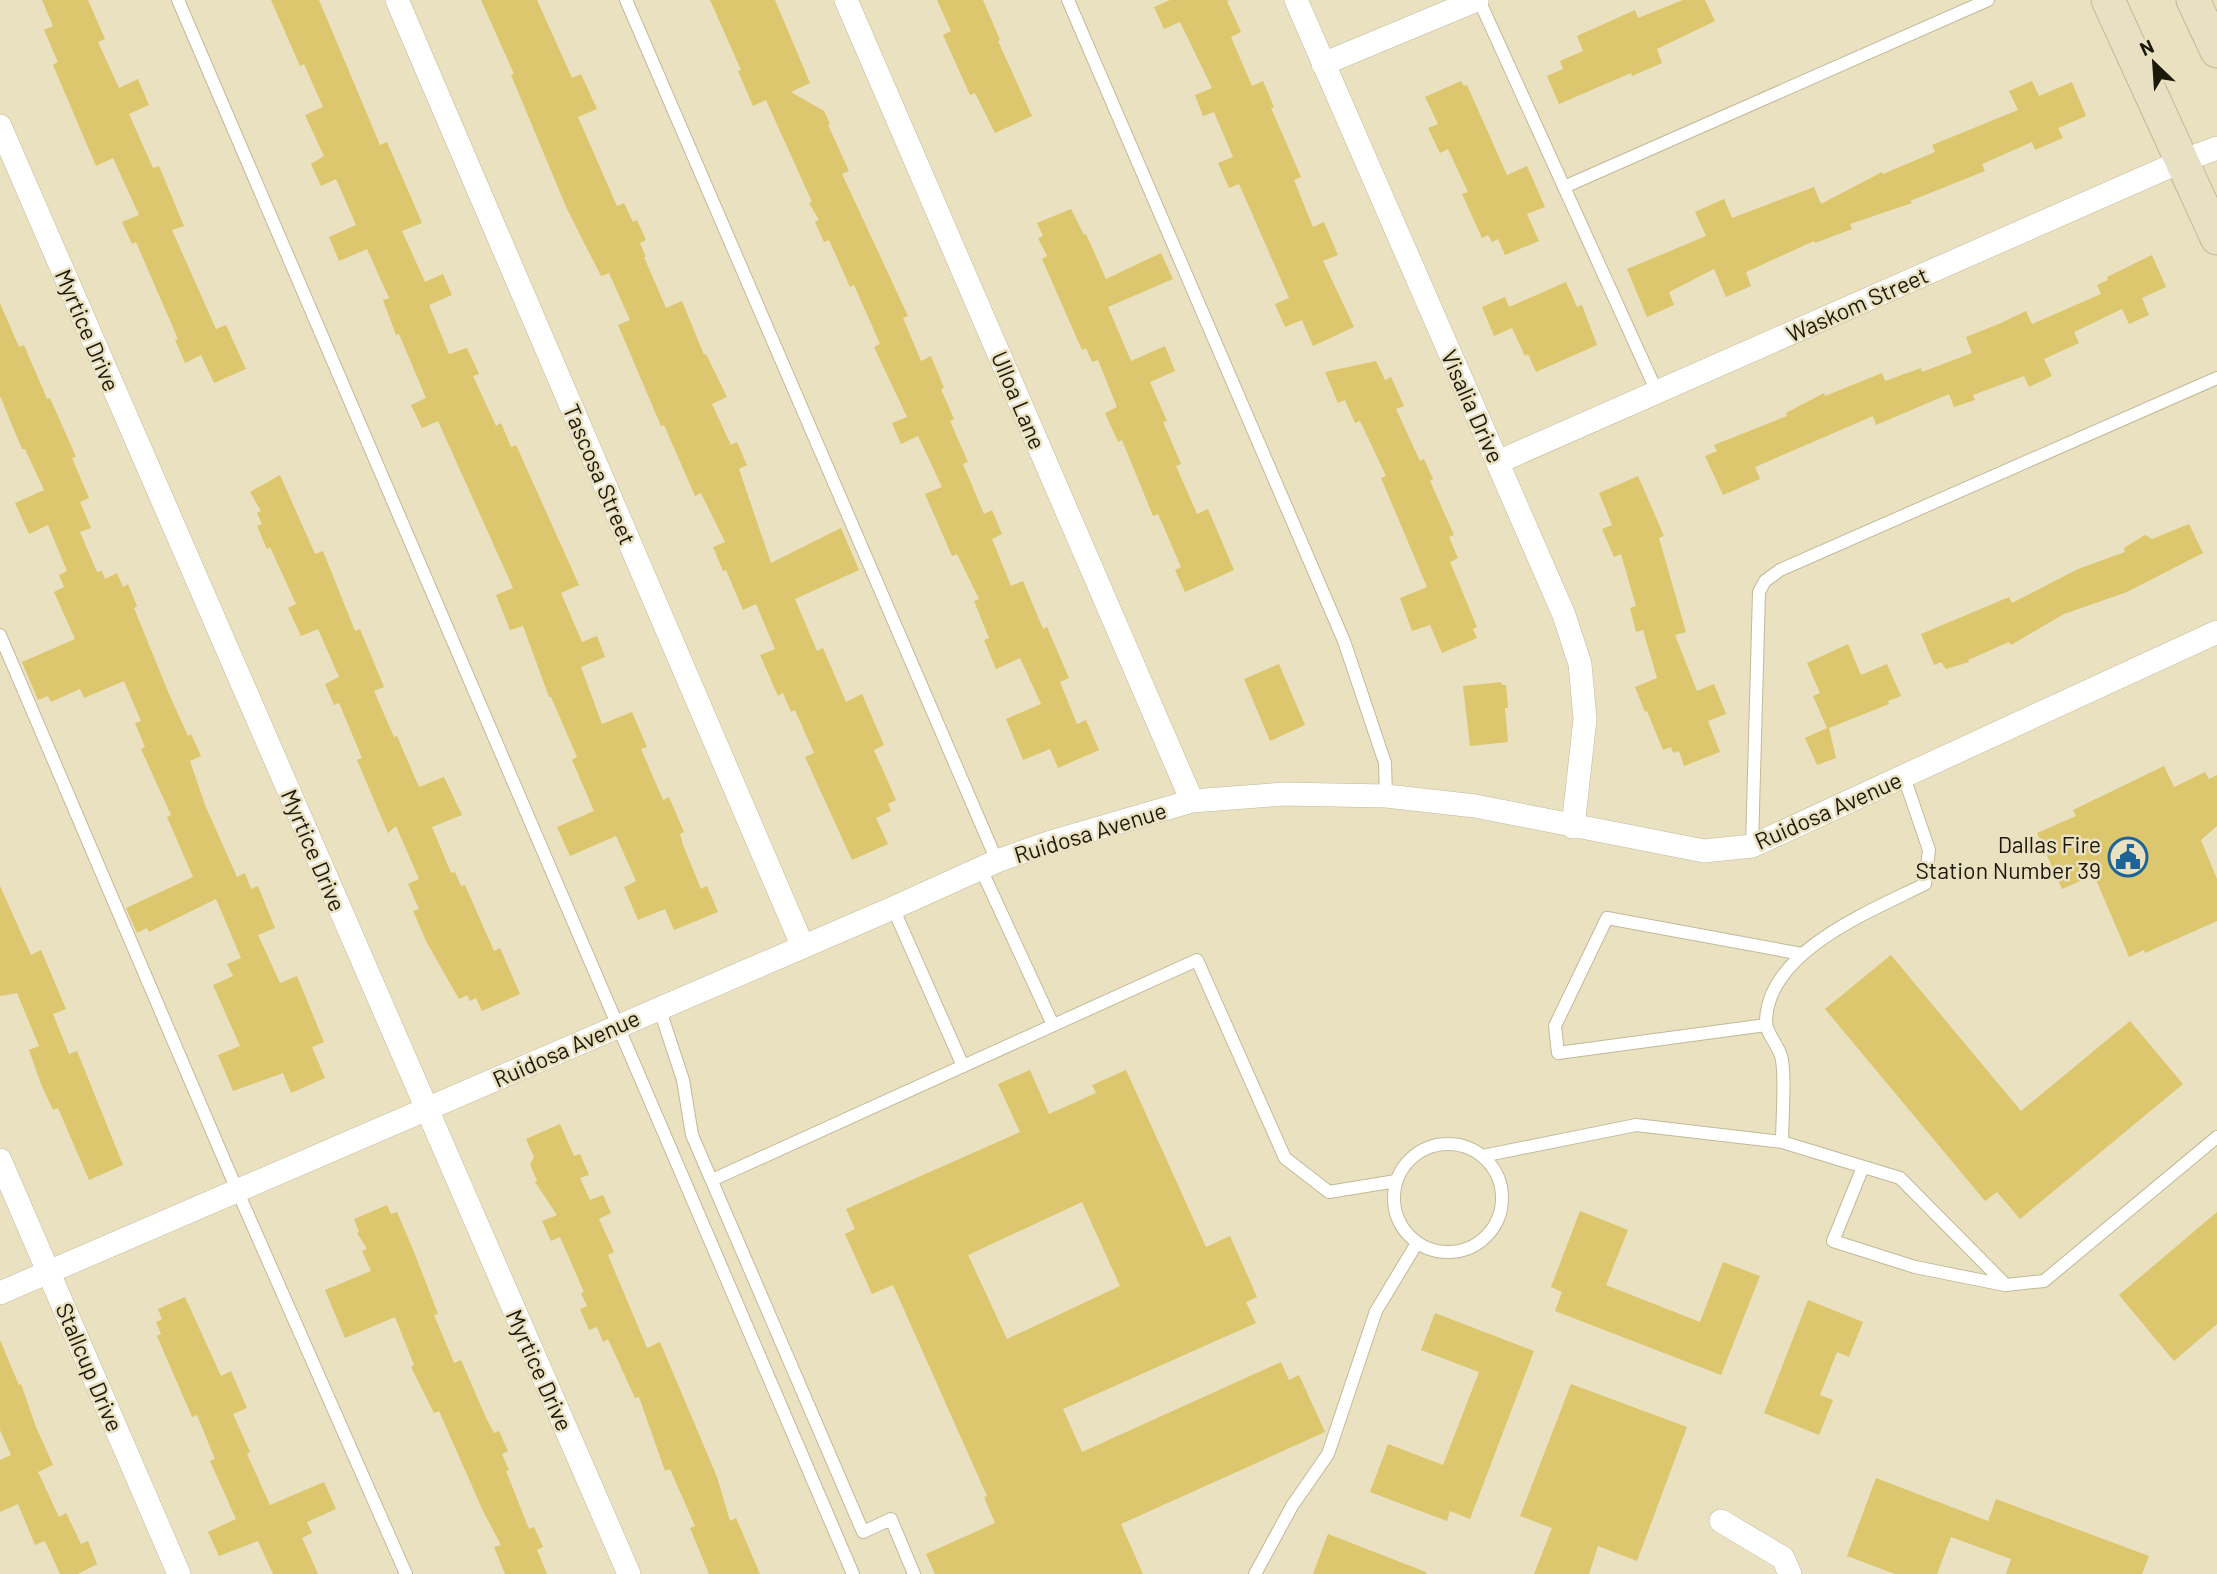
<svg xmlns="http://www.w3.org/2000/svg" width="2217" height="1574" viewBox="0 0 2217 1574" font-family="Barlow,sans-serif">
<rect width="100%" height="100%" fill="#eae1c0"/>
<path fill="#dcc66e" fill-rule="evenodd" d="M42,0H88L105,39L98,42L119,88L138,79L149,105L129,114L153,168L159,166L184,226L172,230L216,329L226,325L246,369L214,383L201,355L185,363L175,340L178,339L136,242L132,244L122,222L139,215L113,158L96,166L53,65L58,62L44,30L53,26Z
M271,0H319L380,145L387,142L422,223L402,231L425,282L443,274L452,295L429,305L449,354L467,348L479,374L473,376L496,426L501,423L511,447L516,445L579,585L561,593L582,642L597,636L605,657L581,667L602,724L632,712L647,747L641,749L663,800L669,797L684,832L680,834L683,845L701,889L707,886L718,912L674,930L665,909L638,920L624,887L636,881L616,836L570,856L557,827L594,811L572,760L577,757L551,697H549L523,626L510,630L496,595L513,588L438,421L422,428L411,405L426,398L399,334L396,335L383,300L389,298L367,249L339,261L329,237L356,225L336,179L321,186L311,164L324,156L305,115L323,107L304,64L300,66Z
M481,0H537L572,78L581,74L597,109L578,117L617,206L624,203L633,222L637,220L646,240L640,243L646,257H644L666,308L682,301L704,355L706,354L727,397L712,404L731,445L737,442L747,465L739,469L771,563L841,528L859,570L795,599L817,651L823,648L846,702L862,694L884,745L874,750L896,800L888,804L891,811L876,818L888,844L852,860L805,757L814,753L795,710L791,712L783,693L778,696L760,655L775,649L756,604L743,610L726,570L723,571L713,547L725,542L701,493L695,496L664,425L661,426L618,325L630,320L609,273L601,276L567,209L511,75L514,74Z
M710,0H775L810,83L791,92L824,111L830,124L828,125L849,171L842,174L908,316L903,318L921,361L931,356L944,388L941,389L954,419L950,421L968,462L963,464L984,514L992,510L1002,534L992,539L1011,586L1023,581L1043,629L1047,627L1069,678L1060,682L1077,724L1086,720L1099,750L1058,768L1050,749L1023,760L1006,719L1041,704L1020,658L996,669L984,640L989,638L974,601L979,599L957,554L952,556L925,494L942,487L918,436L901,444L892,423L907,417L874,347L880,344L854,285L850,287L829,240L824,242L815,222L819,220L809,203L812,202L766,100L753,106L738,71L741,70Z
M937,0H983L1000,40L998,41L1032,116L995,133L975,93L970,95L943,35L951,31Z
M1170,0H1230L1227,1L1241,32L1231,37L1252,86L1263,81L1274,107L1271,108L1301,177L1294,180L1313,227L1324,222L1338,255L1323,261L1354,327L1313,346L1302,320L1285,327L1275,304L1289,298L1239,184L1229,188L1218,163L1233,157L1214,112L1203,116L1195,95L1212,88L1180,22L1164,29L1154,7Z
M1683,0H1705L1715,21L1657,49L1662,63L1632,76L1631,73L1559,104L1547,76L1563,69L1560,61L1583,51L1577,36L1635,10L1638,18Z
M1461,81L1464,86L1467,85L1507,175L1527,166L1545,207L1527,214L1539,241L1505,255L1498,239L1492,242L1488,235L1482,238L1462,194L1468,192L1448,149L1440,153L1428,128L1438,124L1425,97Z
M2032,81L2039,96L2072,82L2086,116L2058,128L2063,138L2035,150L2032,142L1982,164L1985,171L1910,201L1912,203L1850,224L1852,229L1815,243L1814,241L1746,272L1751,286L1726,297L1714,269L1669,292L1674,305L1647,317L1627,269L1706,236L1695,212L1724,199L1732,218L1814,187L1821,204L1882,172L1883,174L1935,152L1932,145L2018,110L2009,91Z
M1071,209L1084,235L1086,234L1106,279L1161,253L1173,279L1108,307L1131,361L1165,346L1175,371L1150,382L1167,421L1163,422L1181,464L1176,466L1197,514L1208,509L1234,570L1185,592L1175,570L1181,567L1158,514L1153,516L1122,440L1118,442L1105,413L1117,407L1098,360L1092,362L1086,348L1082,350L1042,259L1047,256L1038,238L1043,236L1037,223Z
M2152,255L2166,287L2142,298L2149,315L2129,324L2122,309L2074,332L2079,343L2044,359L2052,376L2029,387L2024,376L1973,395L1975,400L1954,407L1949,394L1876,425L1873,416L1755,467L1760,479L1723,495L1705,456L1717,451L1714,445L1787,416L1786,413L1824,393L1825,396L1882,373L1885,381L1921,368L1922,372L1972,353L1966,337L2001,323L2026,311L2032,324L2101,294L2097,285L2108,280L2107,277Z
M1566,282L1577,307L1582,305L1597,345L1536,372L1528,354L1525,356L1512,328L1494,336L1482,307L1505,297L1509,307Z
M0,303L19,347L24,345L47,399L50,398L76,457L72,458L89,498L80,502L91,528L80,532L97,572L102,571L105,579L117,573L123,587L128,584L137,606L134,608L169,694L188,736L191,734L201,756L190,761L205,805L237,877L245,873L251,889L258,886L275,928L258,935L280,983L297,976L324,1042L312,1047L325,1078L291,1093L283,1073L233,1091L218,1055L240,1046L213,985L233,976L227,964L241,958L216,899L149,932L147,928L137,933L126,908L193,877L167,817L171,815L141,749L145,747L135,723L141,721L124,681L84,698L80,689L51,702L48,696L38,700L22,662L75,639L54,592L64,587L59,575L67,571L48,525L29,534L15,503L44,490L25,449H22L0,396Z
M1376,361L1385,380L1391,377L1404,406L1396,409L1420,461L1424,459L1433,479L1430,481L1454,535L1449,537L1458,558L1450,562L1477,627L1473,629L1477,638L1442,653L1430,625L1412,631L1400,598L1427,587L1381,478L1386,476L1360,421L1355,423L1345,400L1338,403L1325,372Z
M280,475L315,554L323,551L355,631L360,629L384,687L374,691L394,737L397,736L419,787L444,777L462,815L432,827L451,873L455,872L461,886L465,885L494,951L500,948L520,994L482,1011L476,998L470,1001L467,995L459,999L427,943L413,911L419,909L408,884L419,879L396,826L388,833L357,760L362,758L339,703L334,705L325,684L339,677L318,629L301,636L288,608L296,604L270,547L267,549L257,526L262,524L257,513L261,511L250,492Z
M1638,476L1664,536L1659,538L1686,632L1675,635L1697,691L1714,684L1726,714L1708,721L1720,752L1684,766L1679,751L1673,753L1671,747L1663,750L1647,711L1645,712L1635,687L1657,678L1643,630L1636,632L1630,608L1636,606L1621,554L1614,557L1602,529L1612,525L1599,493Z
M2189,524L2203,553L2127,592L2064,614L2011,645L2009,642L1968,660L1969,662L1946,669L1941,662L1934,665L1921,634L2009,597L2012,603L2078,569L2125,552L2124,548L2145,535L2152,539Z
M1848,644L1861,675L1887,664L1901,696L1888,701L1889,704L1829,728L1836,758L1817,765L1805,738L1827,728L1813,696L1820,693L1807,663Z
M1279,664L1305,725L1270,741L1244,679Z
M1501,682L1502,685H1506L1508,708H1505L1508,742L1470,746L1463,686Z
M2164,766L2174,787L2205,772L2209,779L2217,775V826L2201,840L2217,879V921L2145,953L2144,950L2129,957L2094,875L2062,889L2037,833L2076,816L2073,810Z
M0,886L31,955L41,950L66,1009L53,1014L69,1054L77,1051L123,1165L89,1180L58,1108L53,1110L41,1084L29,1050L39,1046L17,993L0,996Z
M1891,955L2021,1111L2130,1021L2183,1084L2020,1219L1997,1192L1985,1201L1825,1009Z
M1030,1070L1049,1114L1096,1093L1092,1085L1126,1070L1206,1247L1230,1236L1257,1297L1246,1302L1256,1323L1063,1409L1082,1452L1281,1362L1289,1380L1299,1375L1325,1432L1121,1524L1143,1574H935L926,1554L995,1523L984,1497L987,1496L893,1285L872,1294L845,1234L855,1229L846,1209L1020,1132L998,1084ZM1082,1202L1120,1286L1007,1339L968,1255Z
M560,1124L574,1156L580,1154L589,1175L580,1178L590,1200L603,1195L611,1213L599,1219L614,1252L608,1255L647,1348L660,1342L717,1477L730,1521L736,1518L760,1574H709L690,1528L695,1526L670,1469L665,1471L639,1397L635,1398L608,1339L603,1342L597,1327L589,1330L580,1309L587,1306L581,1293L584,1292L560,1237L551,1241L542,1221L557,1215L535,1182L537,1181L530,1164L534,1157L526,1139Z
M387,1205L391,1214L397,1212L414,1252L438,1314L434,1315L454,1363L461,1360L487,1420L494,1433L499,1431L508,1451L502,1454L509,1470L506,1471L529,1529L534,1527L543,1547L537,1550L547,1574H505L494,1547L501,1545L483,1511L439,1411L434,1413L411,1367L414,1365L395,1317L345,1338L325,1290L371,1271L362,1251L367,1249L357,1233L359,1232L354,1219Z
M1580,1211L1628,1230L1606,1285L1700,1322L1723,1262L1760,1276L1721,1375L1555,1311L1562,1292L1551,1287Z
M2217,1212V1324L2174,1361L2119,1295Z
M185,1297L221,1376L231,1371L247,1408L233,1414L250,1452L247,1454L270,1505L324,1482L336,1509L307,1522L312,1533L302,1538L318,1574H273L258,1541L219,1556L208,1532L236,1519L210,1461L215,1459L197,1415L192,1417L157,1336L161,1334L156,1322L162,1319L158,1309Z
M1808,1300L1863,1322L1849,1357L1837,1352L1820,1395L1833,1400L1819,1435L1764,1413Z
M1435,1313L1534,1351L1470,1519L1450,1511L1447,1521L1370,1492L1388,1444L1443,1465L1479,1372L1421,1350Z
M0,1340L19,1385L21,1384L36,1427L53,1465L38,1472L59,1517L66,1513L81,1544L88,1541L97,1564L78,1574H60L45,1541L35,1545L18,1504L0,1512V1460L11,1455L0,1430Z
M1571,1384L1687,1427L1637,1561L1598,1546L1589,1574H1534L1552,1528L1520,1516Z
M1876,1478L1988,1521L1996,1499L2149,1556L2142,1574H2006L2011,1559L1951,1537L1937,1574H1895L1847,1556Z
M1328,1534L1426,1572V1574H1313Z"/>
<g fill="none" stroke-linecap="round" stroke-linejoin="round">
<defs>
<path id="service" d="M178,0L853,1574
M626,0L997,861
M1068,0L1344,641L1385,763L1386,796
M1479,0L1564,187L1988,0
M1564,187L1657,392
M0,635L237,1190L406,1574
M1752,846L1759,592L1765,581L1780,570L2217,378
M981,869L1053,1025
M893,908L963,1066
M659,1007L683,1080L692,1135L863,1532L891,1519L914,1574
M1766,1025L1558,1053L1555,1026L1607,918L1802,954
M1782,1142L1900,1178L2006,1285L2044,1281L2217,1137
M1394 1198a54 54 0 1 1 108 0a54 54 0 1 1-108 0Z
M1482,1156L1636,1125L1782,1142C1782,1123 1786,1071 1781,1056C1778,1045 1766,1033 1766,1022C1767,951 1871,911 1925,884L1929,850L1904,777
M1863,1167L1833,1241L1915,1267L2005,1285
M712,1180L1197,960L1285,1158L1329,1192L1396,1181
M1255,1574L1292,1506L1328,1454L1376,1311L1417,1243"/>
<path id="minor" d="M397,0L803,947
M846,0L1192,801
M1296,0L1564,615L1580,664L1585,719L1573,827
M1323,64L1477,0
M0,126L629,1574
M1498,462L2182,161L2217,148
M0,1160L179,1574
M0,1293L893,908L997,861L1051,842L1192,801L1284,794L1386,796L1475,806L1704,851L1752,846L2217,632
M1721,1521L1783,1558L1790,1574"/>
<path id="secondary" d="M2108,0L2217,238
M2193,0L2217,51"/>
</defs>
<use href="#service" stroke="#c1b998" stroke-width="14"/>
<use href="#minor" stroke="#c1b998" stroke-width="24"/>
<use href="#secondary" stroke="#c1b998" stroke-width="35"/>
<use href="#service" stroke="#fff" stroke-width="12"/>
<use href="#minor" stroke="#fff" stroke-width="23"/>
<use href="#secondary" stroke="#e7e0c3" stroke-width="33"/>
</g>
<defs>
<symbol id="civic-ring" viewBox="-11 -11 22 22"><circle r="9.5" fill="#eae1c0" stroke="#1d6498" stroke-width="1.5"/><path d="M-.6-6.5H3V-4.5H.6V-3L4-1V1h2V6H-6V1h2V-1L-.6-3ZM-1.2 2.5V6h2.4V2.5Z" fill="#1d6498"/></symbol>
</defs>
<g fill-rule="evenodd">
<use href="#civic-ring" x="2106" y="835" width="44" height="44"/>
</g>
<g text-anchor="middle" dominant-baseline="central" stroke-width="5" stroke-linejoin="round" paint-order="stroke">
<g font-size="23" fill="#1b180c" stroke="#eae1c0">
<text transform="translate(1857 304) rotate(-24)">Waskom Street</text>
<text transform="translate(88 330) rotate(67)">Myrtice Drive</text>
<text transform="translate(1019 400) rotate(67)">Ulloa Lane</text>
<text transform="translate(1473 406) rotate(66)">Visalia Drive</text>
<text transform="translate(600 474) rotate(67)">Tascosa Street</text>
<text transform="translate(1828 810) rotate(-24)">Ruidosa Avenue</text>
<text transform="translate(1090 832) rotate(-17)">Ruidosa Avenue</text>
<text transform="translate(314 850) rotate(67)">Myrtice Drive</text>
<text transform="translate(566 1048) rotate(-24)">Ruidosa Avenue</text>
<text transform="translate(90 1367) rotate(67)">Stallcup Drive</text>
<text transform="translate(540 1370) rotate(66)">Myrtice Drive</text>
</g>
<g font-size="23" fill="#1b180c" stroke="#eae1c0" text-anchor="end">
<text x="2101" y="844">Dallas Fire<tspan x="2101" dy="26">Station Number 39</tspan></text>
</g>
</g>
<g transform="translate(2154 63) rotate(335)" stroke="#eae1c0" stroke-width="5" paint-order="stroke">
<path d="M0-5L12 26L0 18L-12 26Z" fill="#1b180c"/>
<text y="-10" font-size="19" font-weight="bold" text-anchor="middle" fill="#1b180c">N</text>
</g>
</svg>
